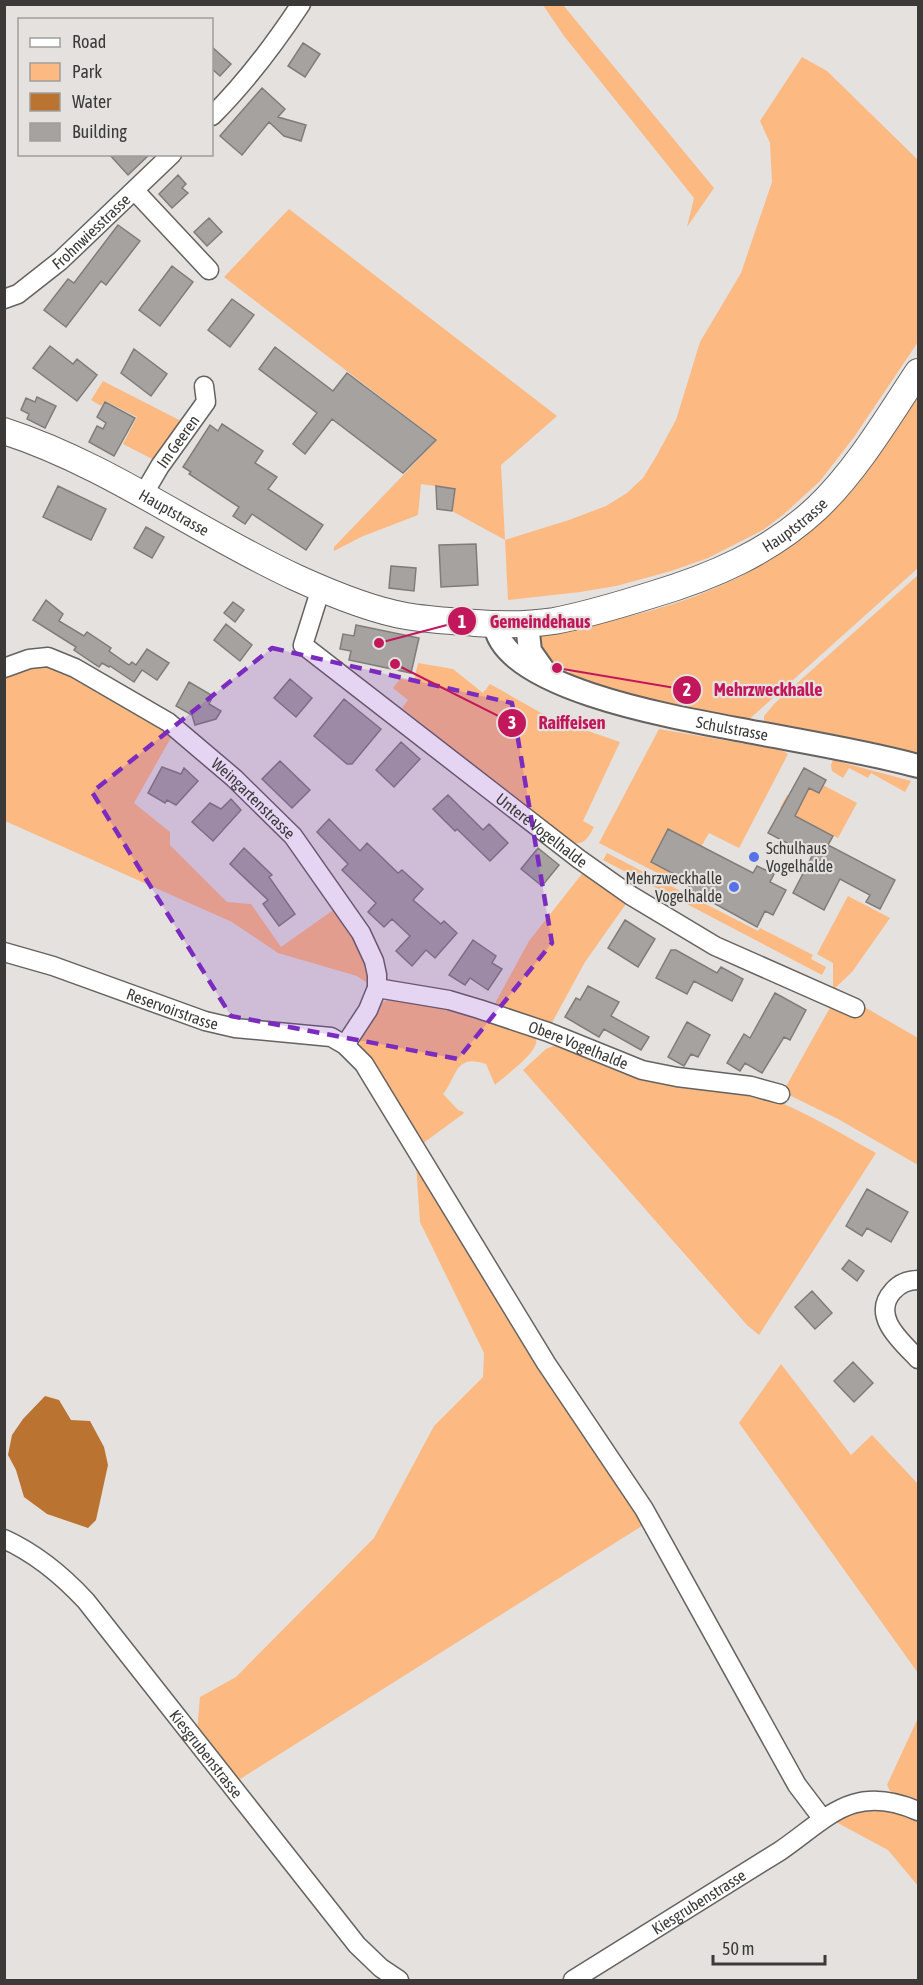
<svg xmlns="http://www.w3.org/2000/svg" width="923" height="1985" viewBox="0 0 923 1985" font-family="'Asap Condensed',sans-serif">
<rect width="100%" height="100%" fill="#e4e1de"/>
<path fill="#fcb982" d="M543,5H563L714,188L687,227L694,198L564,36Z
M802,57L827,71L918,160V342L854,437L820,481L784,514L763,530L708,558L671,571L616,586L580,592L508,600L505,540L452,511L454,489L421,484L418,515L361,537L334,551V547L437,440L224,277L289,209L557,416L501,465L505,540L569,520L606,506L627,493L643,478L657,455L676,420L700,342L741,273L772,182L770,143L760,121Z
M103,381L183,422L156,461L123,444L137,417L105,401L101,406L91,400Z
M918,395V568L746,722L636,701L568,675L570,671L560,665L559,667L544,657L538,645L540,637L545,632C655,617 762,585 841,503C872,471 894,431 918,395Z
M918,575V759L764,724V716L775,703Z
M418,663L453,669L483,693L490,684L550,718L620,742L583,821L594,827C589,837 583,847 571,842L492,780L466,764V759L402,708L408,700L393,688L400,679L414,681Z
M46,665L60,669L173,734L134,803L170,832V845L227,902L251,904L281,947L336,908L366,956L370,985L357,976L278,953L232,922L5,821V676L21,668Z
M659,729L781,750L788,754L739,848L709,833L698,852L689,847L671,880L599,843Z
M833,760L911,781L905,792L871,773L868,778L849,768L843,778L832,771L831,765Z
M823,785L857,803L838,838L780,808L787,795L801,803L809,788L819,793Z
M607,853L758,931L760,928L813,955L811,959L826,967L822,975L603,860Z
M585,870L628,901L585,962L549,1028L493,1007L529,941Z
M848,896L890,918L852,972L833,990V963L817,954Z
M397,997L423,1001L534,1034C535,1038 537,1039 536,1043C534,1055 504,1077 495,1085L486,1064C454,1053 457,1078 443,1094L458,1110L464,1112L463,1114L422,1144L365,1055L360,1045L359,1035C370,1018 375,1001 397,997Z
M832,1004L861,1005L918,1038V1165L838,1119L783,1092Z
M558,1044C593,1058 629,1077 666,1084C701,1091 740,1087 774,1100C810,1114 843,1135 876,1153L759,1335L747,1325L523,1070L546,1049Z
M416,1165L645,1524L237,1781L197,1731L200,1697L236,1677L374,1538L434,1426L483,1377L484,1353L420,1222Z
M781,1364L851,1455L872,1435L918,1484V1673L739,1423Z
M918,1718V1805L890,1791L887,1785Z
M893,1809L918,1821V1886L888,1850L836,1822L854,1810Z"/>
<path fill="#ba7330" d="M45,1396L59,1400L71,1420L90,1421L104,1447L108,1465L96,1520L88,1528L47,1514L24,1497L16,1470L8,1455L12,1435L23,1419Z"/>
<path fill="#a5a2a0" stroke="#7f7c7a" stroke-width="1.5" d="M303,43L320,54L305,77L288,66Z
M212,47L231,64L220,76L212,69Z
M262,88L285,109L278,117L306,125L301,141L284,136L269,122L242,155L220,136Z
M109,154H150L128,175Z
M178,175L186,184L182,188L188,193L172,208L159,194Z
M209,218L222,232L207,246L194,232Z
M118,225L140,241L106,285L101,281L66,327L44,310L68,279L74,283Z
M172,266L193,282L160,326L139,310Z
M232,299L254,315L230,347L208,330Z
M50,346L73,364L77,359L97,375L77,401L33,368Z
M275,347L333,391L347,373L436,440L403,473L332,419L305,454L293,444L317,413L259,369Z
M134,349L167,374L151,396L121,373Z
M37,397L56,406L45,428L27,419L29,414L21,410L26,398L35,402Z
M105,402L135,418L114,456L89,442L97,426L103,429L106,423L97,417Z
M222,424L263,451L255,463L277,477L268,489L323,525L306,550L252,514L245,524L233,516L239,507L189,474L191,472L183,467L210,425L218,431Z
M58,486L106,509L91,540L43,517Z
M436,486L455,489L452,511L437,509Z
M146,527L164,537L152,558L134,548Z
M476,544L478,585L441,587L439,545Z
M391,566L416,568L414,591L389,588Z
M46,600L63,614L59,621L84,636L87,632L111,648L109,651L129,665L132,662L136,665L147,649L169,663L157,680L142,670L134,682L110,666L109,667L102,663L99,667L74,650L76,647L33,620Z
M233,602L244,610L235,622L224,613Z
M226,624L252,645L240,661L214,640Z
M356,625L419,638L411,673L349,660L351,651L340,649L343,634L354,636Z
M290,679L312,698L296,717L274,698Z
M189,682L213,696L209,704L221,711L216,719L195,725L192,715L176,706Z
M344,699L381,729L352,764H347L314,736Z
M401,742L420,759L394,787L376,770Z
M280,761L310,790L292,808L262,779Z
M162,767L181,774L184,768L198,781L176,805L167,800L165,803L148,793Z
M804,768L826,780L819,793L809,788L795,816L833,836L828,845L895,880L880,909L866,902L870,895L840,879L824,910L793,893L812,856L768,833Z
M448,795L483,830L489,824L508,843L490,861L457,829L455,831L433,809Z
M231,799L241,810L213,841L192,822L210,803L221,809Z
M329,819L360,851L367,843L398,873L402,870L423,889L413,900L441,924L444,921L457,933L435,958L426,950L412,966L396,951L410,936L392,919L384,927L368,912L376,903L342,870L348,864L317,832Z
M668,829L753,873L757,866L774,874L770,882L786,890L773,915L765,911L757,927L688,889L691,883L651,862Z
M244,848L270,873L272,875L269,877L295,914L279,926L263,904L268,900L230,864Z
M538,848L559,865L542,886L521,869Z
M625,920L655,939L638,967L608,948Z
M473,940L496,956L492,963L502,969L488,990L470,978L465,985L449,975Z
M671,950H676L717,973L721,967L743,979L732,1001L694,981L687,994L656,978Z
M588,986L619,1002L611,1016L649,1037L641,1050L604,1029L599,1037L565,1017L576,998L580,1000Z
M775,993L806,1010L790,1040L784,1037L762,1073L745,1063L740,1071L727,1063L744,1034L750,1038Z
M687,1022L710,1035L698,1057L691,1054L684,1066L668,1057Z
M867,1189L908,1212L891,1242L867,1228L862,1236L846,1226Z
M849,1260L864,1271L857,1281L842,1269Z
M812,1291L832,1313L815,1329L795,1307Z
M853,1362L873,1383L854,1402L834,1381Z"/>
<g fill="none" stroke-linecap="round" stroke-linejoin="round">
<defs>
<g id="minor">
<path d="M212,116C246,82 274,45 301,4"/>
<path d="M135,191L209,270"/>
<path id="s1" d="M4,299L18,294L60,261L172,154"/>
<path id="s2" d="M143,495L160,466L206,402L204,386"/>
<path id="s3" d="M321,588L303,645L579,859L630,895L715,946L855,1008"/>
<path id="s4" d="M4,668L29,659L48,657L75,668L168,722L234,778L293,836L361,933L374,961L377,975V988L368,1010L345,1045"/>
<path id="s5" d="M4,952L53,966L205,1021L235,1028L331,1037L345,1045L364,1064L546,1363L644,1509L797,1785L822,1818"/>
<path id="s6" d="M377,988L449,1000L479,1009L548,1032L642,1070L677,1077L751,1086L780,1094"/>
<path d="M918,1280C908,1280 900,1283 893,1291C870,1316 902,1342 918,1359"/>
<path id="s7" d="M4,1539C37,1554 62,1575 86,1601L357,1945L381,1968L399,1980"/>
<path id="s8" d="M573,1980L780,1851C829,1817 853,1783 918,1811"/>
</g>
<g id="tertiary">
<path id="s9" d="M495,624C502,693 703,722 758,733C811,743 866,752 918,766"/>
<path d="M527,624L530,651L544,671"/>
</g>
<g id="secondary">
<path id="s10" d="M4,431C109,465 197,532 297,578C330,593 371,610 406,616C429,620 452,621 475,623C501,625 528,625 554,621C586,615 619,605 651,595C712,577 770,552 817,508C857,470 888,417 918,372"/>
</g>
</defs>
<use href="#minor" stroke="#656260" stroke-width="21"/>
<use href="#tertiary" stroke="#656260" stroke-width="26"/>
<use href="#secondary" stroke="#656260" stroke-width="28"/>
<use href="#minor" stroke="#fff" stroke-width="18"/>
<use href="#tertiary" stroke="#fff" stroke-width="22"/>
<use href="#secondary" stroke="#fff" stroke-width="26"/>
</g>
<path fill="#7b2cbf" fill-opacity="0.2" stroke="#7b2cbf" stroke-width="4.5" stroke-dasharray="12 8" stroke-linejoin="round" d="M272,648L512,703L552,943L458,1059L231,1016L92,792Z"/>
<g fill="#5772e8" stroke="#e4e1de" stroke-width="2">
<circle cx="754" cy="857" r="6"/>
<circle cx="734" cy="887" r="6"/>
</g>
<g text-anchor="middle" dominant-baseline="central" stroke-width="4.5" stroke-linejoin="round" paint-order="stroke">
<g font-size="16" fill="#3b3a39" stroke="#e4e1de">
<text stroke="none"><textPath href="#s1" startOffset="111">Frohnwiesstrasse</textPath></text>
<text stroke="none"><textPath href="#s2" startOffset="64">Im Geeren</textPath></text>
<text stroke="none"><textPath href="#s10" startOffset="189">Hauptstrasse</textPath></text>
<text stroke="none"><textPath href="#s10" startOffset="854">Hauptstrasse</textPath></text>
<text stroke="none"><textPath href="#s9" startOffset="270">Schulstrasse</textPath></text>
<text stroke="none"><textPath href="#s4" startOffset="297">Weingartenstrasse</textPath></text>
<text stroke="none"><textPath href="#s3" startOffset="362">Untere Vogelhalde</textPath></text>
<text stroke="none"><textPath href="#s5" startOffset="178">Reservoirstrasse</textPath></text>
<text stroke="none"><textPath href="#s6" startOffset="210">Obere Vogelhalde</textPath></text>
<text stroke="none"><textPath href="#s7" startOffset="298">Kiesgrubenstrasse</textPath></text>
<text stroke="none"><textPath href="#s8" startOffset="148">Kiesgrubenstrasse</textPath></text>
</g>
<g font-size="16" fill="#3b3a39" stroke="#e4e1de" text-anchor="start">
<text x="766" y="848">Schulhaus<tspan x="766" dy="18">Vogelhalde</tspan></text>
<text x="722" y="878" text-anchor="end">Mehrzweckhalle<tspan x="722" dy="18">Vogelhalde</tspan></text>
</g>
</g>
<path fill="none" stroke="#c2185b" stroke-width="2" d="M379 643L462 621M557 668L687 690M395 664L512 723"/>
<g fill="#c2185b" stroke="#e4e1de" stroke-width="2">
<circle cx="379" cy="643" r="6"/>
<circle cx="557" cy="668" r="6"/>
<circle cx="395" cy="664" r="6"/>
<circle cx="462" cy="621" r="15"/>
<circle cx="687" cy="690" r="15"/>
<circle cx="512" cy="723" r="15"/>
</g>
<g font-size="18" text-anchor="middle" font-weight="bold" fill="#fff">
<text x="462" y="628">1</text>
<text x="687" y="696">2</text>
<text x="512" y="729">3</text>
</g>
<g font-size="18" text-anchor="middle" font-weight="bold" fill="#c2185b" stroke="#e4e1de" stroke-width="4.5" stroke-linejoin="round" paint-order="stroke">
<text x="540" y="628">Gemeindehaus</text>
<text x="768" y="696">Mehrzweckhalle</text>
<text x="572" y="729">Raiffeisen</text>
</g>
<rect width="923" height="1985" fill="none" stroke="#3b3a39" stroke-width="12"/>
<rect x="18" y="18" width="195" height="138" fill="#e4e1de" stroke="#a09e9c" stroke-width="1.5"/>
<rect x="30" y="38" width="30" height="9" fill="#ffffff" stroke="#a09e9c" stroke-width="1.5"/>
<text x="72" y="48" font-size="18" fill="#3b3a39">Road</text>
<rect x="30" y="63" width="30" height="18" fill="#fcb982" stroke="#a09e9c" stroke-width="1.5"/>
<text x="72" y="78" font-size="18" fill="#3b3a39">Park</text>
<rect x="30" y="93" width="30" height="18" fill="#ba7330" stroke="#a09e9c" stroke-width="1.5"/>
<text x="72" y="108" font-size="18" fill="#3b3a39">Water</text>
<rect x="30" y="123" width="30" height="18" fill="#a5a2a0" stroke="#a09e9c" stroke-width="1.5"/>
<text x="72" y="138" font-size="18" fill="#3b3a39">Building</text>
<path d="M713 1955v9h112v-9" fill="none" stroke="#3b3a39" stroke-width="3"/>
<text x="722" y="1955" font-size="18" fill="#3b3a39" stroke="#e4e1de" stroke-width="4.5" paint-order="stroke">50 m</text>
</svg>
